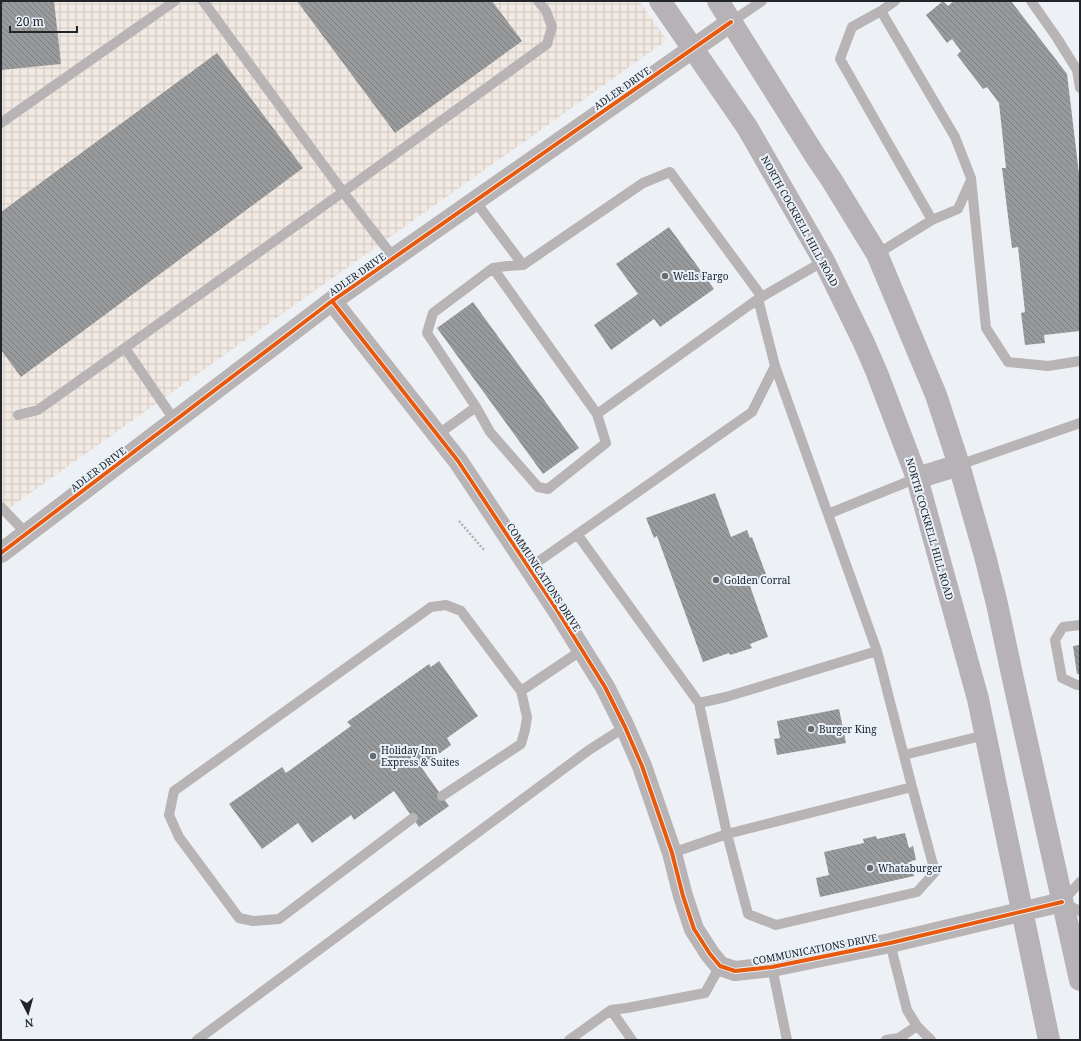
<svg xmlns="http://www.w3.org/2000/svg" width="1081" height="1041" viewBox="0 0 1081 1041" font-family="'Noto Serif',serif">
<defs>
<pattern id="industrial-grid" width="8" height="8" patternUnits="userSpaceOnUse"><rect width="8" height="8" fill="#f1e9e2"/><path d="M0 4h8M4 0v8" fill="none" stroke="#cec8c2"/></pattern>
<pattern id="building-back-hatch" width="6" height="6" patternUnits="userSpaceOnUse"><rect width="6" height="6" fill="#999a9b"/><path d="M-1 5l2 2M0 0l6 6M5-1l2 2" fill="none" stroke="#7c7d7e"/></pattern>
</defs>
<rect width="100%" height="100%" fill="#edf1f6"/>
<path fill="url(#industrial-grid)" d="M1,1H639L667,40L1,514Z"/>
<path fill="url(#building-back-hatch)" d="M1,1H54L61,64L1,70Z
M297,1H492L522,41L395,133Z
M943,1L948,6L954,1H1011L1067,74L1080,182V331L1044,335L1045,343L1025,345L1021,313L1025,312L1018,247L1012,248L1002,168H1006L999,103L987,87L983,89L957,55L961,51L952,39L947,43L926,15Z
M217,53L303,168L21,377L1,350V212Z
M669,227L714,289L660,327L654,319L611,350L594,325L638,294L616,264Z
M473,302L579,448L543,474L437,328Z
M715,493L731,537L747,530L750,538L752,537L767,577L749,583L768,637L750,644L752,648L730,655L729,653L703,662L657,536L654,538L646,518Z
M1080,645V674H1077L1073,646Z
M439,661L478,716L447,738L451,745L421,767L449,806L419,827L394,791L354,820L351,815L312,843L298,823L262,849L229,804L282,767L286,773L351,726L347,722L429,664L431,667Z
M839,709L846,743L777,755L774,739L780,738L777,721Z
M905,833L909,848L913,846L916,860L911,861L914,876L820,897L816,878L829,875L824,852L864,843L863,839L876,836L877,839Z"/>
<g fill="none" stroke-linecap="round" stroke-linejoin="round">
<path stroke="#afadaf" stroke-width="2.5" stroke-dasharray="2 2" stroke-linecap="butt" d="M459,521L484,550"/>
<path stroke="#b8b3b5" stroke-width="10" d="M1031,1L1057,38L1077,70L1080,88
M881,11L895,1
M731,22L762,1
M1,123L175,1
M475,201L523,265
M932,220L840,59L852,27L881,11L955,137L971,178L986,328L1008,362L1048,366L1080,361
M877,254L932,220L958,209L971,180
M394,258L343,192L547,44L552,27L546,11L538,1
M493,268L597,414L758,299L824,261
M125,348L175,421
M597,414L606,443L548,489L538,487L490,432L476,407L427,333L433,313L493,268L507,266L523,265L643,183L670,172L762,297
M18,415L38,410L343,192L203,1
M437,435L476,407
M959,465L1080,423
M1,507L27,534
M828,514L917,478
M577,534L699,703L726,697L877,651
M529,568L752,412L775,366L758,299
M1080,625L1063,627L1055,640L1062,678L1077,685H1080
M699,703L727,834L748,914L776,925L917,892L935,872L912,787
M904,755L985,735
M442,796L521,744L525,730L527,717L521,691
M413,818L279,919L253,921L239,918L179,837L169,815L174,791L431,607L446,605L461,611L521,691L582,650
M672,853L727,834L912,787L877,651L775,366
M1080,882L1062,902L1080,911
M890,943L907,1010L917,1026L931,1040
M772,967L787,1040
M197,1040L589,750L625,727
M569,1040L611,1010
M632,1040L611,1010L627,1008L705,993L720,966
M886,1040L899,1038L917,1026"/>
<path stroke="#b8b3b5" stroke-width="20" d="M332,301L458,461L557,610L605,687L625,727L642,766L672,853L683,896L694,929L710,954L720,966L735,971L772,967L890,943L1062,902
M1,553L332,301L731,22"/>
<path stroke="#b7b2b5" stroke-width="22" d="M660,1L747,127L824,261L864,343L877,373L917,478L978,699L1049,1040
M718,1L816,157L831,179L877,254L936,395L959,465L985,556L997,604L1013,679L1080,980
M917,478L959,465"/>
<defs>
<path id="cycleway" d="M332,301L458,461L557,610L605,687L625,727L642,766L672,853L683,896L694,929L710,954L720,966L735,971L772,967L890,943L1062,902
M1,553L332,301L731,22"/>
</defs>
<use href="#cycleway" stroke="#e9f1fa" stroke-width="6"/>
<use href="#cycleway" stroke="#e8590c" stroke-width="4"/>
</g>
<g fill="#686c70" stroke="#e9f1fa" stroke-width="1.5">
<circle cx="665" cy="276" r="4"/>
<circle cx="716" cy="580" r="4"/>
<circle cx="811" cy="729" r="4"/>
<circle cx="373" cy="756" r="4"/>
<circle cx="870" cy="868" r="4"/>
</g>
<g text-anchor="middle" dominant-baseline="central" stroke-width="4" stroke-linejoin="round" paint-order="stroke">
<g font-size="10" fill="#212428" stroke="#e9f1fa">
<text transform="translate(622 88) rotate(-35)">ADLER DRIVE</text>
<text transform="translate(800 221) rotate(61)">NORTH COCKRELL HILL ROAD</text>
<text transform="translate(357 274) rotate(-35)">ADLER DRIVE</text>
<text transform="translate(98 469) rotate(-37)">ADLER DRIVE</text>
<text transform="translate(930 529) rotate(74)">NORTH COCKRELL HILL ROAD</text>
<text transform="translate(544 577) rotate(57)">COMMUNICATIONS DRIVE</text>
<text transform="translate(815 949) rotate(-11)">COMMUNICATIONS DRIVE</text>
</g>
<g font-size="10" fill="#212428" stroke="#e9f1fa" text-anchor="start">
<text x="673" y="276">Wells Fargo</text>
<text x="724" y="580">Golden Corral</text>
<text x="819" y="729">Burger King</text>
<text x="381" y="750">Holiday Inn<tspan x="381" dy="12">Express &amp; Suites</tspan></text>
<text x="878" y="868">Whataburger</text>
</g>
</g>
<rect width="1081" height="1041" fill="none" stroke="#212428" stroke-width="4"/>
<g transform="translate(28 1013) rotate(174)" stroke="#e9f1fa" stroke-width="3" paint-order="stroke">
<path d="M0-3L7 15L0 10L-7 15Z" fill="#212428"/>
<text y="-6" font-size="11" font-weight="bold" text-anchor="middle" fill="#212428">N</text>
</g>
<path d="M10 26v6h67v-6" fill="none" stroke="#212428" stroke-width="2"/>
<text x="16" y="26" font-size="12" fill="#212428" stroke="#e9f1fa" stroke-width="3" paint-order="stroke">20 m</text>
</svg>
